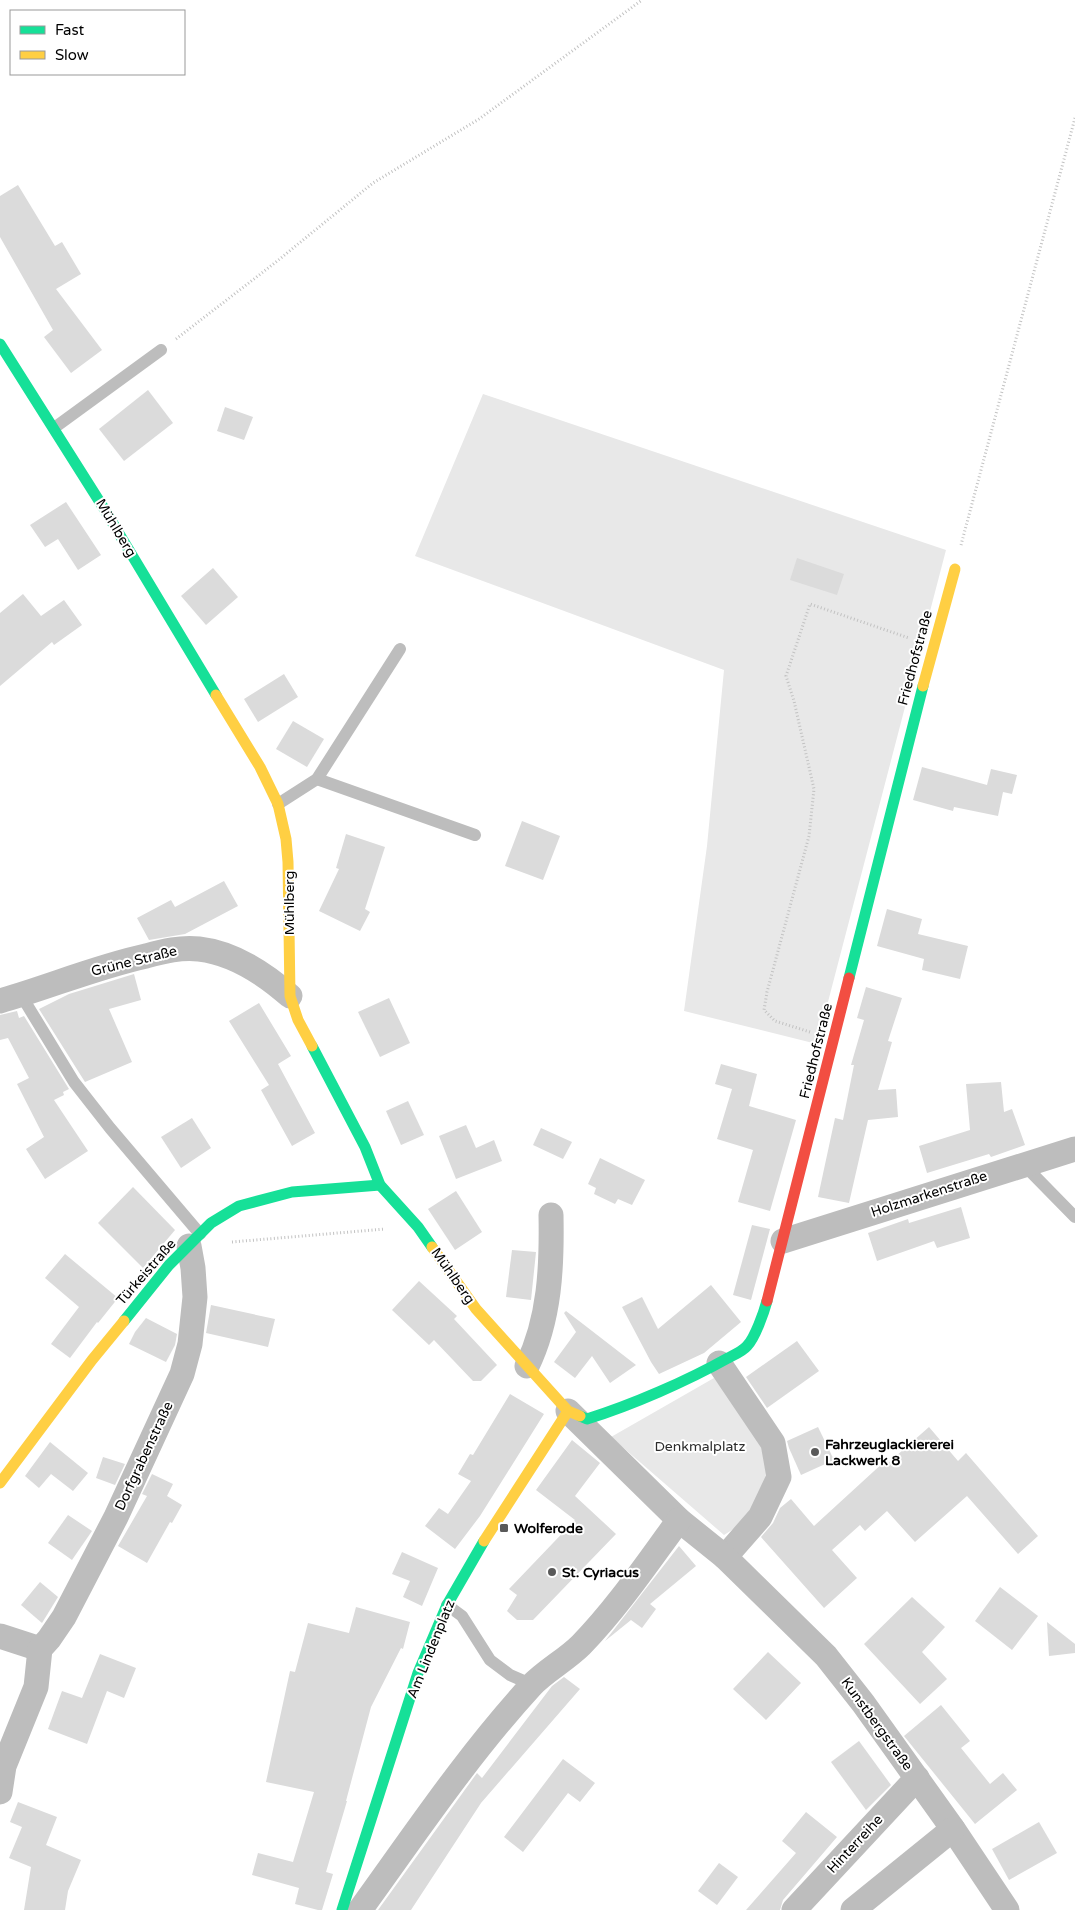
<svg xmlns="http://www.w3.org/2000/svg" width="1075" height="1910" viewBox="0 0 1075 1910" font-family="'Varela Round',sans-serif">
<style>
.green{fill:#e8e8e8}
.building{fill:#dbdbdb}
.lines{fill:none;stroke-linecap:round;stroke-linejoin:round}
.path{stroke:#c2c2c2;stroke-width:3;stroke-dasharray:1 2.5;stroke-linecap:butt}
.lane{stroke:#bdbdbd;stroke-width:12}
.street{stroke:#bdbdbd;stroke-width:25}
.fast{stroke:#16e098;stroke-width:11}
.slow{stroke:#ffcf43;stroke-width:11}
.jam{stroke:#f24e42;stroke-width:11}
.poi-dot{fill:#595959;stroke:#fff;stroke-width:2}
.labels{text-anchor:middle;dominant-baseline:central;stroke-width:4;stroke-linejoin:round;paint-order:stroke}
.street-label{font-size:14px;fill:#000;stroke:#fff}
.poi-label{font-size:14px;font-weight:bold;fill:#000;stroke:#fff;text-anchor:start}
.park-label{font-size:14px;fill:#2c2c2c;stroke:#fff}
</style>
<rect width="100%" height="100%" fill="#fff"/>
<g class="green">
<polygon points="483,394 946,550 817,1044 684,1011 707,846 724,670 415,556"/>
<path d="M714 1378C729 1398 756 1428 764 1452 771 1475 761 1506 743 1522 737 1527 730 1531 724 1535L611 1437Z"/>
</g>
<g class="building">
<polygon points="18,185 55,246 62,242 81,274 56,289 102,350 71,373 44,337 53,330 0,237 0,196"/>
<polygon points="148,390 173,423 124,461 99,429"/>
<polygon points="225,407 253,417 244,440 217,431"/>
<polygon points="66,502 101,555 78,570 58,539 45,547 30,525"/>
<polygon points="797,558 844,574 837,595 790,580"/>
<polygon points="213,568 238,597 206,625 181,596"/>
<polygon points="23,594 41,616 64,600 82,625 54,645 52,642 0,686 0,613"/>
<polygon points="284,674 298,697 258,722 244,699"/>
<polygon points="293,721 324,739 307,767 276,749"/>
<polygon points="922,767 987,785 991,769 1017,775 1012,794 1003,792 998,816 954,807 953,811 913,800"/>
<polygon points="522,821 560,836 543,880 505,866"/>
<polygon points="346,834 385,847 365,909 370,912 360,931 319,911 339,869 336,868"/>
<polygon points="224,881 238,906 185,934 149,940 137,918 171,900 175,907"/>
<polygon points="887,909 922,919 918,934 968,946 960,979 922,970 924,959 877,946"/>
<polygon points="134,974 141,1000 109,1009 132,1062 85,1082 39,1009 69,994"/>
<polygon points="866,987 902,998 888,1041 892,1042 878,1090 896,1089 898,1117 868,1120 849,1203 818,1197 835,1118 843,1120 854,1065 851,1065 864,1020 857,1018"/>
<polygon points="389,998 410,1043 380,1057 358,1012"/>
<polygon points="259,1003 291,1056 278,1064 315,1133 292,1146 261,1090 269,1085 229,1021"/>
<polygon points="17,1011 19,1018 24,1016 69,1089 63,1092 64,1095 54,1100 88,1151 45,1179 26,1149 44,1137 17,1084 29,1078 8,1038 0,1040 0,1015"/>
<polygon points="721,1064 757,1074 749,1106 796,1120 770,1211 738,1202 753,1150 717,1139 732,1089 715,1084"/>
<polygon points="1001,1082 1004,1112 1012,1109 1025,1145 991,1157 989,1154 927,1173 919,1146 970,1130 966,1084"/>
<polygon points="408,1101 424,1135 401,1145 386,1111"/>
<polygon points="192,1118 211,1148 181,1168 161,1137"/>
<polygon points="466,1125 476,1148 494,1140 502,1161 456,1179 439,1136"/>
<polygon points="541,1128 572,1142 563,1159 533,1145"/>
<polygon points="600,1158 645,1180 632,1205 618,1199 615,1204 594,1194 596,1188 588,1184"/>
<polygon points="133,1187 175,1230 143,1268 98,1223"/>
<polygon points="456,1191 482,1232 455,1250 428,1209"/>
<polygon points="961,1207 970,1238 937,1248 934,1241 877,1261 868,1233 908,1219 909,1223"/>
<polygon points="752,1225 770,1229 751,1300 733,1295"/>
<polygon points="512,1250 536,1252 531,1300 506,1297"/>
<polygon points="65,1254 118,1298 98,1323 97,1322 70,1358 51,1344 79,1307 45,1278"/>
<polygon points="419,1281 457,1316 454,1319 497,1365 481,1381 473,1381 434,1340 429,1345 392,1310"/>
<polygon points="711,1285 741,1322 704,1353 659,1374 651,1362 622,1307 642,1297 658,1329"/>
<polygon points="211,1305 275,1319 268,1347 206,1333"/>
<polygon points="566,1311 583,1324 636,1365 610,1383 592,1356 575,1378 554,1362 576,1332 564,1313"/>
<polygon points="146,1318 177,1334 175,1345 166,1362 129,1344 135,1332"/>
<polygon points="797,1341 819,1371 767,1408 746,1377"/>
<polygon points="510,1394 544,1414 480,1516 455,1549 425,1526 439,1508 448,1514 471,1481 458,1474 470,1454 473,1455"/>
<polygon points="818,1427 834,1460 801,1475 789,1448 787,1441"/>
<polygon points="929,1427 958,1461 966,1453 1038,1536 1018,1554 967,1496 915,1542 887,1511 865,1531 860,1525 832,1550 857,1578 824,1608 761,1537 773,1523 780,1508 791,1499 814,1526 885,1461 887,1464"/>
<polygon points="572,1440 600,1463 575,1496 616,1534 533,1620 517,1620 507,1611 517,1595 509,1589 575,1520 536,1490"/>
<polygon points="50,1442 88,1473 73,1491 51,1474 39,1488 25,1476"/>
<polygon points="103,1457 125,1464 115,1485 96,1478"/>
<polygon points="152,1474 173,1484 167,1496 182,1505 172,1523 170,1522 147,1563 118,1546 147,1496 142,1494"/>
<polygon points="68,1515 92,1531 72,1560 48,1543"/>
<polygon points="679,1546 696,1566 650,1604 656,1609 642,1628 631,1620 605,1641"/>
<polygon points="402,1552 438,1568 422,1606 403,1597 410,1581 392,1574"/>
<polygon points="40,1582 58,1597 42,1623 21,1605"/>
<polygon points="1000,1587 1038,1616 1012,1650 975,1621"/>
<polygon points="912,1597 945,1627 922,1652 947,1679 920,1704 864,1644"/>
<polygon points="356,1607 410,1622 403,1649 401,1648 371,1707 346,1801 347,1801 326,1872 333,1874 322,1910 318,1910 295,1904 299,1888 252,1875 258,1853 293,1862 314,1792 266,1782 290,1671 295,1672 308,1623 349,1633"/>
<polygon points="1047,1622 1075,1644 1075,1653 1049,1656"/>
<polygon points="768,1652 801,1683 766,1720 733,1689"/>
<polygon points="100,1654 136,1668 124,1698 107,1691 87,1744 48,1729 62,1691 82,1698"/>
<polygon points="564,1677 580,1689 481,1803 411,1910 378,1910 477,1773 482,1778 552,1686"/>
<polygon points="941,1705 970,1741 961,1748 990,1784 1003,1773 1017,1790 975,1824 904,1736"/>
<polygon points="859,1741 891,1785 866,1810 831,1762"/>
<polygon points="563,1759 595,1783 580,1802 568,1793 523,1852 504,1837"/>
<polygon points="18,1802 57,1817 46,1845 81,1860 68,1891 65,1910 24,1910 31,1867 9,1858 22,1827 10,1822"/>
<polygon points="806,1812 837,1837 783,1900 780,1910 746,1910 796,1853 782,1841"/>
<polygon points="1039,1822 1057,1853 1009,1880 992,1849"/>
<polygon points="719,1863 738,1877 717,1905 698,1891"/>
</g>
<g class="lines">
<g class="path">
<polyline points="176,339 276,262 373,183 479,119 642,0"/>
<polyline points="961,545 1075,118"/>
<polyline points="810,1032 775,1021 764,1010 767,992 809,836 814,789 794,701 786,676 810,604 909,638"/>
<polyline points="232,1242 385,1229"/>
</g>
<g class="lane">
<polyline points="54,428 161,350"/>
<polyline points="317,779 475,835"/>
<polyline points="278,804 317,779 400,649"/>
<polyline points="21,995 74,1082 110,1128 200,1234"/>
<polyline points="1023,1164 1075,1217"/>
<polyline points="447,1605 462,1616 490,1660 510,1675 533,1685"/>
</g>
<g class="street">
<path d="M0 1001C49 987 96 967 146 956 164 951 181 947 199 949 234 953 264 973 290 996"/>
<polyline points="783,1241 1075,1149"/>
<polyline points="719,1363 773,1443 779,1477 760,1517 725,1557"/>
<path d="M527 1366C550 1319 552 1266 551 1215"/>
<polyline points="568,1411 679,1520 725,1557 826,1656 863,1703 953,1829 1007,1910"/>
<polyline points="0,1636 40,1649"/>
<polyline points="0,1792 4,1766 36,1687 40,1649 49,1639 64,1617 116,1517 182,1374 190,1344 195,1297 193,1268 189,1246"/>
<path d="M360 1910C415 1834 467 1756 531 1686 545 1671 566 1660 581 1645 618 1607 648 1562 679 1520"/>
<polyline points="794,1910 917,1778"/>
<polyline points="853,1910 953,1829"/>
</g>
<g class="fast">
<polyline points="0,344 103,507 216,695"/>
<polyline points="849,978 923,686"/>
<polyline points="312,1046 365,1147 380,1185 418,1227 432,1247"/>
<polyline points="124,1321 169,1265 211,1223 239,1206 292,1192 380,1185"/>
<path d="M580 1416 587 1419C632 1405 687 1381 728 1358 734 1355 743 1351 747 1346 755 1338 764 1312 767 1301"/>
<polyline points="342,1910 418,1673 447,1605 484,1541"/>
</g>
<g class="slow">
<polyline points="923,686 955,569"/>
<polyline points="216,695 260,767 278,804 286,839 288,862 290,996 298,1020 312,1046"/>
<polyline points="432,1247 476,1309 568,1411 580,1416"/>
<polyline points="0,1483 92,1360 124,1321"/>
<polyline points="484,1541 568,1411"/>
</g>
<polyline class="jam" points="767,1301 849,978"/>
</g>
<g class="poi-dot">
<circle cx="815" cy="1452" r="5"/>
<rect x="499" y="1523" width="10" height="10" rx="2.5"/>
<circle cx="552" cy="1572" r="5"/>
</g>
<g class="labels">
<g class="street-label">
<text transform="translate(116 528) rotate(59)">Mühlberg</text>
<text transform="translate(915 658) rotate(-75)">Friedhofstraße</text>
<text transform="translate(289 903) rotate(-90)">Mühlberg</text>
<text transform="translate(134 961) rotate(-14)">Grüne Straße</text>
<text transform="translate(816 1051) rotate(-76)">Friedhofstraße</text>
<text transform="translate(929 1194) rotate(-18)">Holzmarkenstraße</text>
<text transform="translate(146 1272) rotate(-49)">Türkeistraße</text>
<text transform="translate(453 1276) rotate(55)">Mühlberg</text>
<text transform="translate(144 1456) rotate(-65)">Dorfgrabenstraße</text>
<text transform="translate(431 1649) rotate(-68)">Am Lindenplatz</text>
<text transform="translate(877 1724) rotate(54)">Kunstbergstraße</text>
<text transform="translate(855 1844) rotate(-47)">Hinterreihe</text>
</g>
<g class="poi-label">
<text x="825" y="1444">Fahrzeuglackiererei<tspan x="825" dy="16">Lackwerk 8</tspan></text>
<text x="514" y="1528">Wolferode</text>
<text x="562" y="1572">St. Cyriacus</text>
</g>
<g class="park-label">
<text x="700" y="1446">Denkmalplatz</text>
</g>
</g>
<rect x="10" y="10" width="175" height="65" fill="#ffffff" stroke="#999999"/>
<rect x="20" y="26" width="25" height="8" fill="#16e098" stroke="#999999"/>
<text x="55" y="35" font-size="15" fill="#000000">Fast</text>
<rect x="20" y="51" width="25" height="8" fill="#ffcf43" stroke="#999999"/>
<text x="55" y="60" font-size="15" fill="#000000">Slow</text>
</svg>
